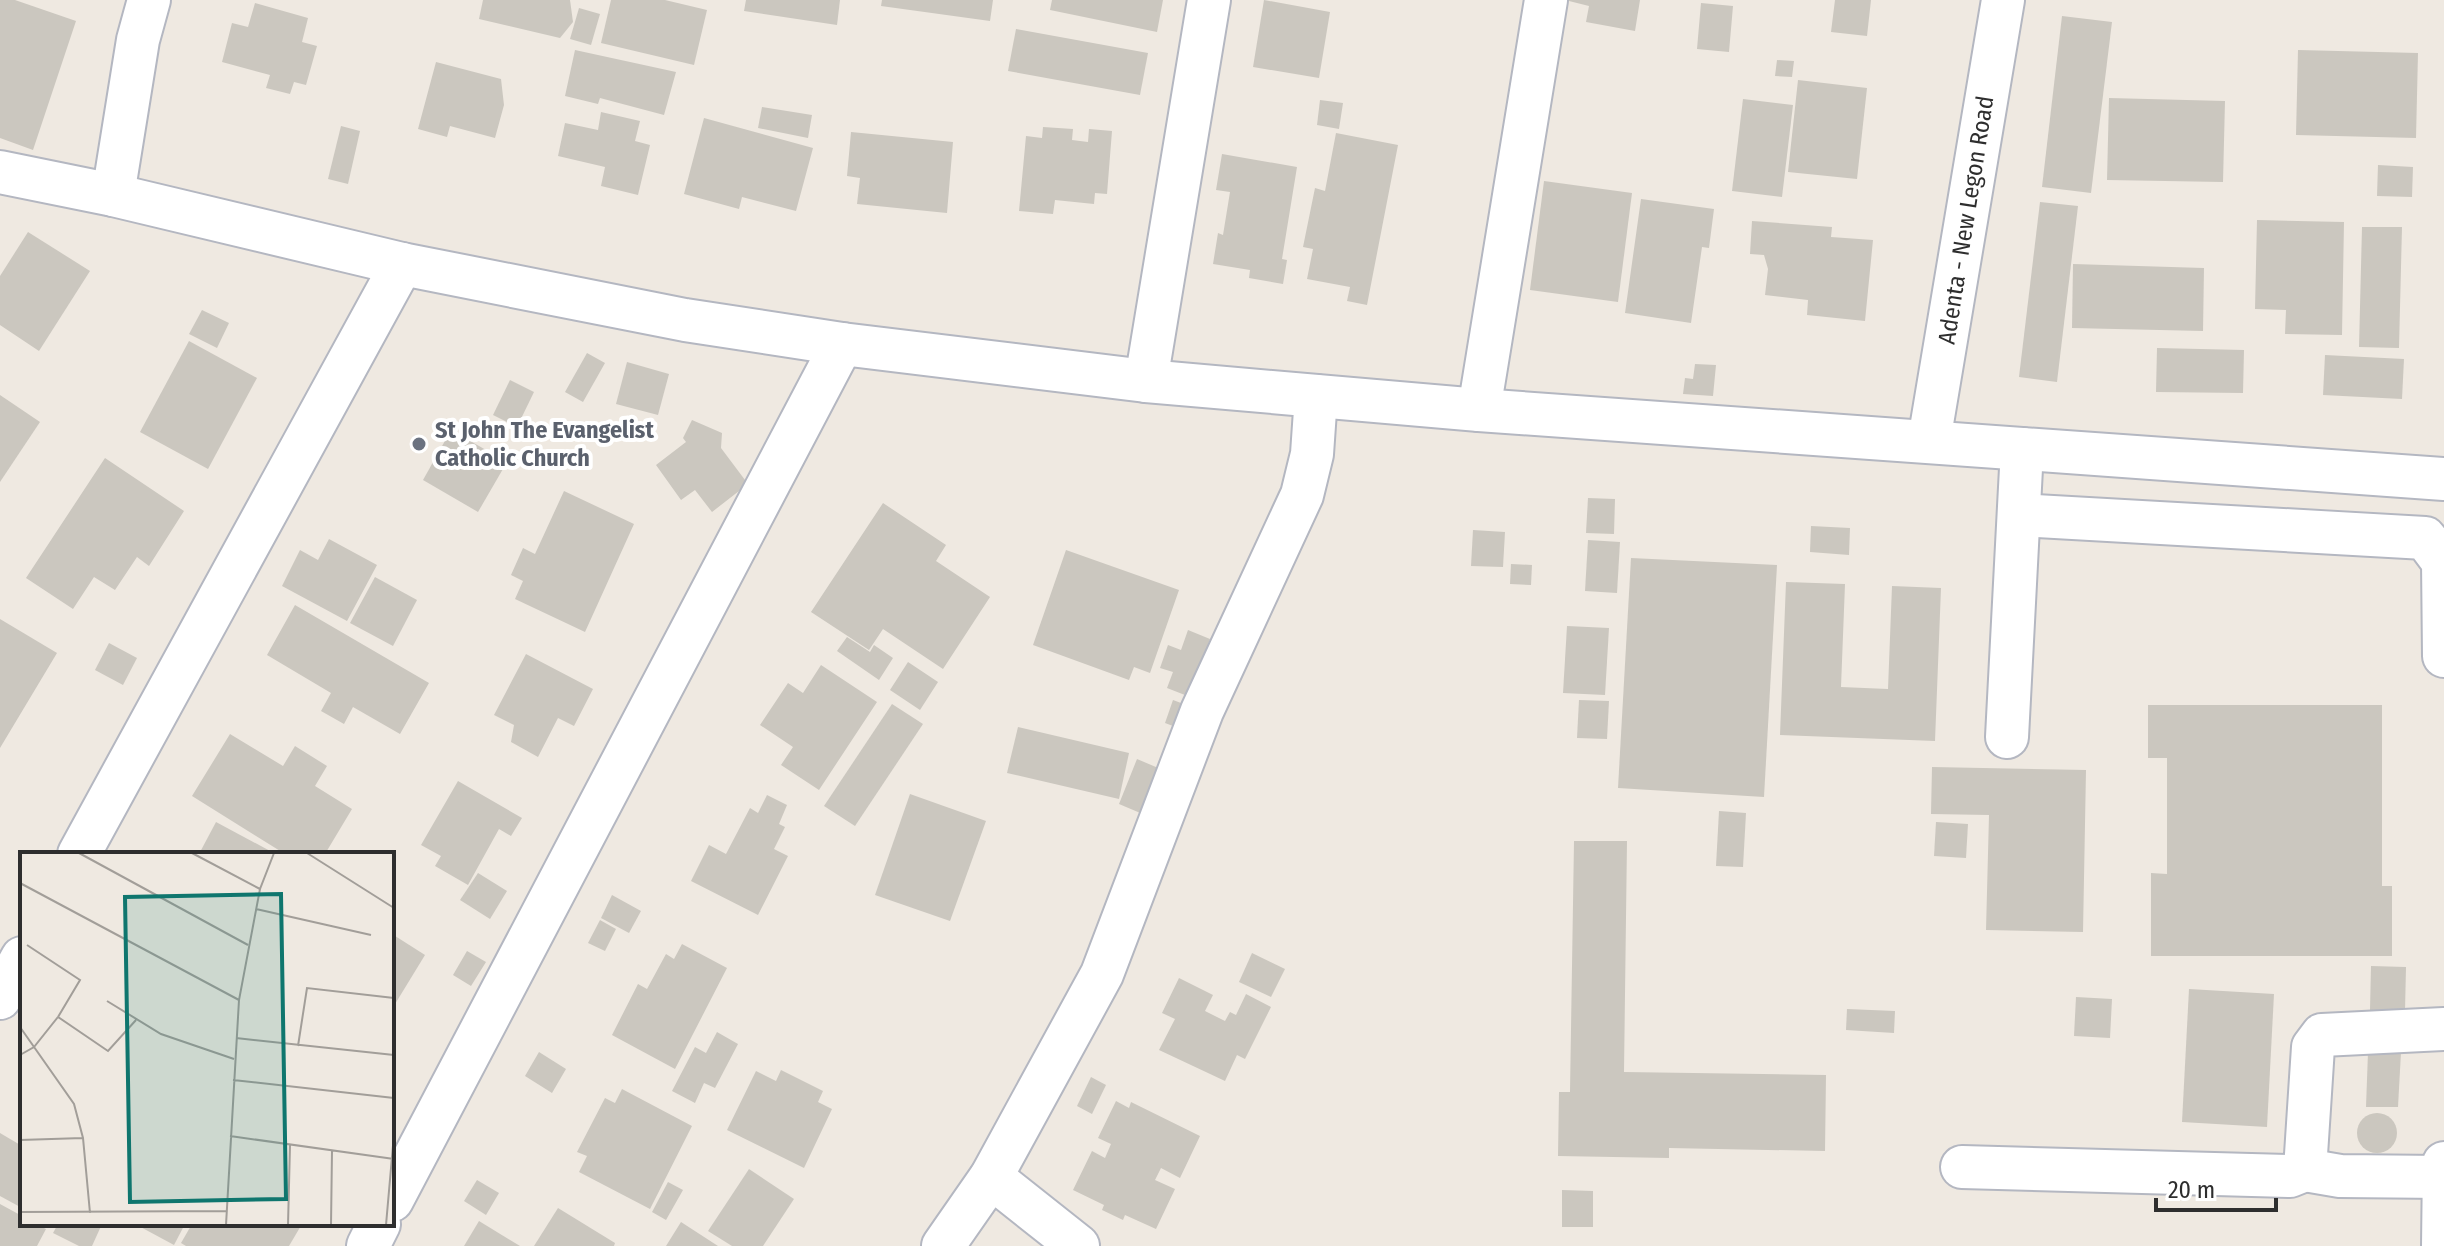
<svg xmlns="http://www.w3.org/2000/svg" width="2444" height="1246" viewBox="0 0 2444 1246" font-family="'Fira Sans Condensed',sans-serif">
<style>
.building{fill:#cbc7bf}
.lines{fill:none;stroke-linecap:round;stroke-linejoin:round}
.minor-casing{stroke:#b4b7c1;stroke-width:46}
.minor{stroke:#fff;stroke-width:42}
.worship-dot{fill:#6b7280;stroke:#fff;stroke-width:3}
.labels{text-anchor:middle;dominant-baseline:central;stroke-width:8;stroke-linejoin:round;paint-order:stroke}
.street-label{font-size:24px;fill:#2e2e2e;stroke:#fff}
.worship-label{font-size:24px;font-weight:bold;fill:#5b616d;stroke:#fff;text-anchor:start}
.inset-road{fill:none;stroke:#a29e99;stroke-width:2}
.view{fill:#0f766e;fill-opacity:0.15;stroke:#0f766e;stroke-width:4}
.inset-edge{fill:none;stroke:#2e2e2e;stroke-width:4}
</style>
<rect width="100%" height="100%" fill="#efe9e1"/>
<g class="building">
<polygon points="0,0 15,0 76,21 33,150 0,138"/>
<polygon points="483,0 570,0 573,22 560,38 479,19"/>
<polygon points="611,0 665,0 707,10 694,65 601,43"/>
<polygon points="746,0 840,0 837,25 744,11"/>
<polygon points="882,0 993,0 990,21 881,6"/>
<polygon points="1052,0 1163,0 1157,32 1050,10"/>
<polygon points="1264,0 1330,12 1319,78 1253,67"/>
<polygon points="1565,0 1640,0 1635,31 1586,22 1589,6"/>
<polygon points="1835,0 1871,0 1867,36 1831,32"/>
<polygon points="255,3 308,18 302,42 317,46 306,85 294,82 290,94 266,88 270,75 222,62 232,23 248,27"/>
<polygon points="1701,3 1733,6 1729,52 1697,49"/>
<polygon points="579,8 600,14 591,45 570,39"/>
<polygon points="2062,16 2112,22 2091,193 2042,187"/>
<polygon points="1016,29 1148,53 1140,95 1008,71"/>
<polygon points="575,50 676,72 664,115 600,98 598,104 565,96"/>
<polygon points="2298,50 2418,53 2416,138 2296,135"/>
<polygon points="1777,60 1794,61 1792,77 1775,76"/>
<polygon points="436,62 501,79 504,105 495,138 450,126 447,137 418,129"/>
<polygon points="1798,80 1867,88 1857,179 1788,172"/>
<polygon points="2109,98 2225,101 2223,182 2107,180"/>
<polygon points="1743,99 1793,105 1782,197 1732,191"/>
<polygon points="1320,100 1343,103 1339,129 1317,125"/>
<polygon points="762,107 812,115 808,138 758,128"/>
<polygon points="601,112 640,121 635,141 650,145 638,195 601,186 605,167 558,156 565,123 598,130"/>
<polygon points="704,118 813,148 796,211 742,197 739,209 684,194"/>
<polygon points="341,126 360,131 348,184 328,179"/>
<polygon points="1043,127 1073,129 1072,140 1088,142 1089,129 1112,131 1107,194 1095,193 1094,204 1055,200 1053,214 1019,211 1026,136 1042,138"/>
<polygon points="851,132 953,142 947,213 857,204 860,178 847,176"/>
<polygon points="1336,133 1398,145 1367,305 1347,301 1350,287 1307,279 1313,249 1303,247 1315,188 1325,191"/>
<polygon points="1222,154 1297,167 1282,259 1287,260 1283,284 1249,278 1250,270 1213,264 1218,233 1223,235 1230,192 1216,190"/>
<polygon points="2378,165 2413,167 2412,197 2377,196"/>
<polygon points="1544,181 1632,193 1618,302 1530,290"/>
<polygon points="1641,199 1714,209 1709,248 1702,247 1691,323 1625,313"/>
<polygon points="2040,202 2078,206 2057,382 2019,377"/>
<polygon points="2257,220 2344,222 2342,335 2285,334 2286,310 2255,309"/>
<polygon points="1752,221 1832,227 1831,237 1873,240 1865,321 1807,315 1808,300 1765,295 1768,269 1764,255 1750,254"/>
<polygon points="2362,227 2402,227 2399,348 2359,347"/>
<polygon points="28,232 90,271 39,351 0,325 0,276"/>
<polygon points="2073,264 2204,268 2203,331 2072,328"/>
<polygon points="202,310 229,323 217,348 189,334"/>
<polygon points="189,341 257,378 208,469 140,432"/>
<polygon points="2157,348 2244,350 2243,393 2156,392"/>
<polygon points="587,353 605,363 583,402 565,392"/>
<polygon points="2325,355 2404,359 2402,399 2323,395"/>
<polygon points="627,362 669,374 658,415 616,404"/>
<polygon points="1695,364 1716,365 1713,396 1683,394 1685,378 1693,379"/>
<polygon points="510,380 534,392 517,427 493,415"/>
<polygon points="0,395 40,422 0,482"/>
<polygon points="692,420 722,433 721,448 748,484 712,512 695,490 681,500 656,465 686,442 683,438"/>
<polygon points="451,430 507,462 478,512 423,480"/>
<polygon points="105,458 184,511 149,566 137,557 115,590 94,577 73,609 26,578"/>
<polygon points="564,491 634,524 585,632 515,599 523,581 511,575 523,548 535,554"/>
<polygon points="1588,498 1615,499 1614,534 1586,533"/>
<polygon points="883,503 946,545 936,561 990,597 943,669 883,629 869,650 811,612"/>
<polygon points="1811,526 1850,528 1849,555 1810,552"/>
<polygon points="1473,530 1505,532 1503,567 1471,566"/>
<polygon points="329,539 377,565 347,621 282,586 300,550 318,560"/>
<polygon points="1588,540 1620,542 1617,593 1585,591"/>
<polygon points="1066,550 1179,590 1150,673 1134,667 1129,680 1033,645"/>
<polygon points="1631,558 1777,565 1764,797 1618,788"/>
<polygon points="1511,564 1532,565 1531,585 1510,584"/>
<polygon points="375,577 417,600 393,646 350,623"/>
<polygon points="1786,582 1845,584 1841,687 1888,689 1892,586 1941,588 1935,741 1780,735"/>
<polygon points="295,605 429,683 400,734 353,707 344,724 321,711 331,693 267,655"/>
<polygon points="0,619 57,653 0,748"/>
<polygon points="1567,626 1609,628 1605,695 1563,693"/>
<polygon points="1188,630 1210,639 1190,697 1167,688 1173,672 1160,668 1168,645 1181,650"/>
<polygon points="847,637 870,652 874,645 893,658 879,680 837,651"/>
<polygon points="109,643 137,658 123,685 95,670"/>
<polygon points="526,654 593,689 574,726 558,718 538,757 511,742 514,725 494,715"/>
<polygon points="908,662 938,682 920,710 890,690"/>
<polygon points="821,665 877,702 819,790 781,765 793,747 760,725 788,683 803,693"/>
<polygon points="1173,700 1189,706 1181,729 1165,723"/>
<polygon points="1579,700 1609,701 1607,739 1577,738"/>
<polygon points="892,704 923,724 855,826 824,806"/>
<polygon points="2148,705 2382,705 2382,886 2392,886 2392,956 2151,956 2151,873 2167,874 2167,758 2148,758"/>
<polygon points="1018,727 1129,753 1119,799 1007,773"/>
<polygon points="230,734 283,766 295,746 327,766 315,786 352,809 325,854 285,854 192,796"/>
<polygon points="1137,759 1163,770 1145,815 1119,804"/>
<polygon points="1932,767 2086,770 2083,932 1986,930 1989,815 1931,814"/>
<polygon points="458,781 522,818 511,836 499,829 468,885 435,866 441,856 421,845"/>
<polygon points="910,794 986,821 950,921 875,895"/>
<polygon points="767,795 787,805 779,824 785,827 774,849 788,856 758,915 691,881 709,845 726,854 750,808 758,813"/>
<polygon points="1719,811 1746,813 1743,867 1716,866"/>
<polygon points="216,822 272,852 271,854 199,854"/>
<polygon points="1936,822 1968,824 1966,858 1934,856"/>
<polygon points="1574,841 1627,841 1624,1072 1826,1075 1825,1151 1669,1148 1669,1158 1558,1156 1559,1092 1570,1092"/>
<polygon points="478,873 507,891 490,919 460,900"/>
<polygon points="612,895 641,911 629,933 601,918"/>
<polygon points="600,920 616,929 605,951 588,943"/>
<polygon points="392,934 425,955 392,1009"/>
<polygon points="682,944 727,968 675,1069 612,1035 638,984 647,989 666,954 674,959"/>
<polygon points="467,951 486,962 471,986 453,975"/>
<polygon points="1252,953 1285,969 1271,997 1239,982"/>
<polygon points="2371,966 2406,967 2405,1011 2370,1010"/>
<polygon points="1179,978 1213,995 1205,1011 1225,1021 1230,1012 1236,1015 1246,994 1271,1007 1245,1059 1237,1055 1225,1081 1159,1050 1175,1019 1162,1013"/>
<polygon points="2189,989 2274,994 2267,1127 2182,1122"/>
<polygon points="2076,997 2112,999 2110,1038 2074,1036"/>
<polygon points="1847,1009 1895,1011 1894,1033 1846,1030"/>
<polygon points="717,1032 738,1044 715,1088 704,1083 695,1103 672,1091 695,1047 706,1053"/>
<polygon points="539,1052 566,1069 552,1093 525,1076"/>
<polygon points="2368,1052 2401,1052 2398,1107 2366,1107"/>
<polygon points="781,1070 823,1091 818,1102 832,1109 804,1168 727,1130 756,1071 776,1081"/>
<polygon points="1091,1077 1106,1085 1092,1114 1077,1106"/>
<polygon points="622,1089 692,1126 650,1209 579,1172 587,1156 577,1152 605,1098 615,1103"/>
<polygon points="1116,1101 1129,1108 1131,1102 1200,1136 1180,1178 1161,1168 1155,1180 1175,1189 1156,1229 1125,1215 1123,1220 1102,1210 1104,1205 1073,1190 1092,1151 1105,1158 1111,1144 1098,1138"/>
<circle cx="2377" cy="1133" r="20"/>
<polygon points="0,1133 22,1146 22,1208 0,1196"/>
<polygon points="749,1169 794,1199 763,1246 732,1246 708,1231"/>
<polygon points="477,1180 499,1193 486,1215 464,1201"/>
<polygon points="668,1182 683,1190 666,1220 652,1212"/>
<polygon points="1562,1190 1593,1191 1593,1227 1562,1227"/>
<polygon points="0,1204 22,1216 22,1224 36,1224 46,1229 37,1246 0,1246"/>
<polygon points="558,1208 615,1243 614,1246 534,1246"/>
<polygon points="479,1221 520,1246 464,1246"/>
<polygon points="681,1222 718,1246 666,1246"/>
<polygon points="58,1224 102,1224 92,1246 79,1246 53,1233"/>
<polygon points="135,1224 185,1224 174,1245"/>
<polygon points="192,1224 302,1224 289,1246 186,1246 181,1243"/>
</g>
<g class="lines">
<g class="minor-casing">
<g id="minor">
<polyline points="0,172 113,195 402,264 685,320 842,344 1146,381 1479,410 2444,479"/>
<polyline points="113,195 138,40 149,0"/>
<polyline points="1146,381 1209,0"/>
<polyline points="1479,410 1546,0"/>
<polyline points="1929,441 2003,0"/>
<polyline points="2019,515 2425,538 2443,562 2444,656"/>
<polyline points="2007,737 2022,449"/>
<polyline points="79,854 402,264"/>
<polyline points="0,998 22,958"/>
<polyline points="1962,1167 2290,1176 2305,1170 2313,1047 2322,1035 2444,1029"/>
<polyline points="2305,1170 2340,1176 2444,1177"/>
<polyline points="991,1177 1078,1246"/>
<polyline points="392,1200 842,344"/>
<polyline points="368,1246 379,1224"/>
<polyline points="943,1246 991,1177 1102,974 1202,711 1302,495 1312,454 1316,396"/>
<polyline points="2443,1246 2444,1163"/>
</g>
</g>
<use href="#minor" class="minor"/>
</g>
<circle class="worship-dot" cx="419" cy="444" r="8"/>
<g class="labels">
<g class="street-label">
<text transform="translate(1966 220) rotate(-81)">Adenta - New Legon Road</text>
</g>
<g class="worship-label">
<text x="435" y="430">St John The Evangelist<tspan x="435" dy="28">Catholic Church</tspan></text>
</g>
</g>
<g transform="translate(20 852)">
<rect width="374" height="374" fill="#efe9e1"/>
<path class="inset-road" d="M59 1 228 93M172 1 240 37M287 1 374 56M0 31 219 148M236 57 351 83M7 93 60 128 38 165M87 149 141 182 214 207M0 175 54 252 63 286 70 361M216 186 374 203M278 194 287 136 374 146M0 203 14 195 38 165 88 199 116 168M213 228 374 246M210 284 374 307M0 288 63 286M0 360 206 359M206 373 219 148 240 37 254 1M268 373 270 293M311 373 312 299M366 373 374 282"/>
<path class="view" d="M261 42 266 347 110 350 105 45Z"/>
<rect width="374" height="374" class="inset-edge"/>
</g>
<path d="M2156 1198v12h120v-12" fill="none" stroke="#2e2e2e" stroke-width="4"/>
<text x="2168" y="1198" font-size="24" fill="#2e2e2e" stroke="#ffffff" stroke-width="6" paint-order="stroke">20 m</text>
</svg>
